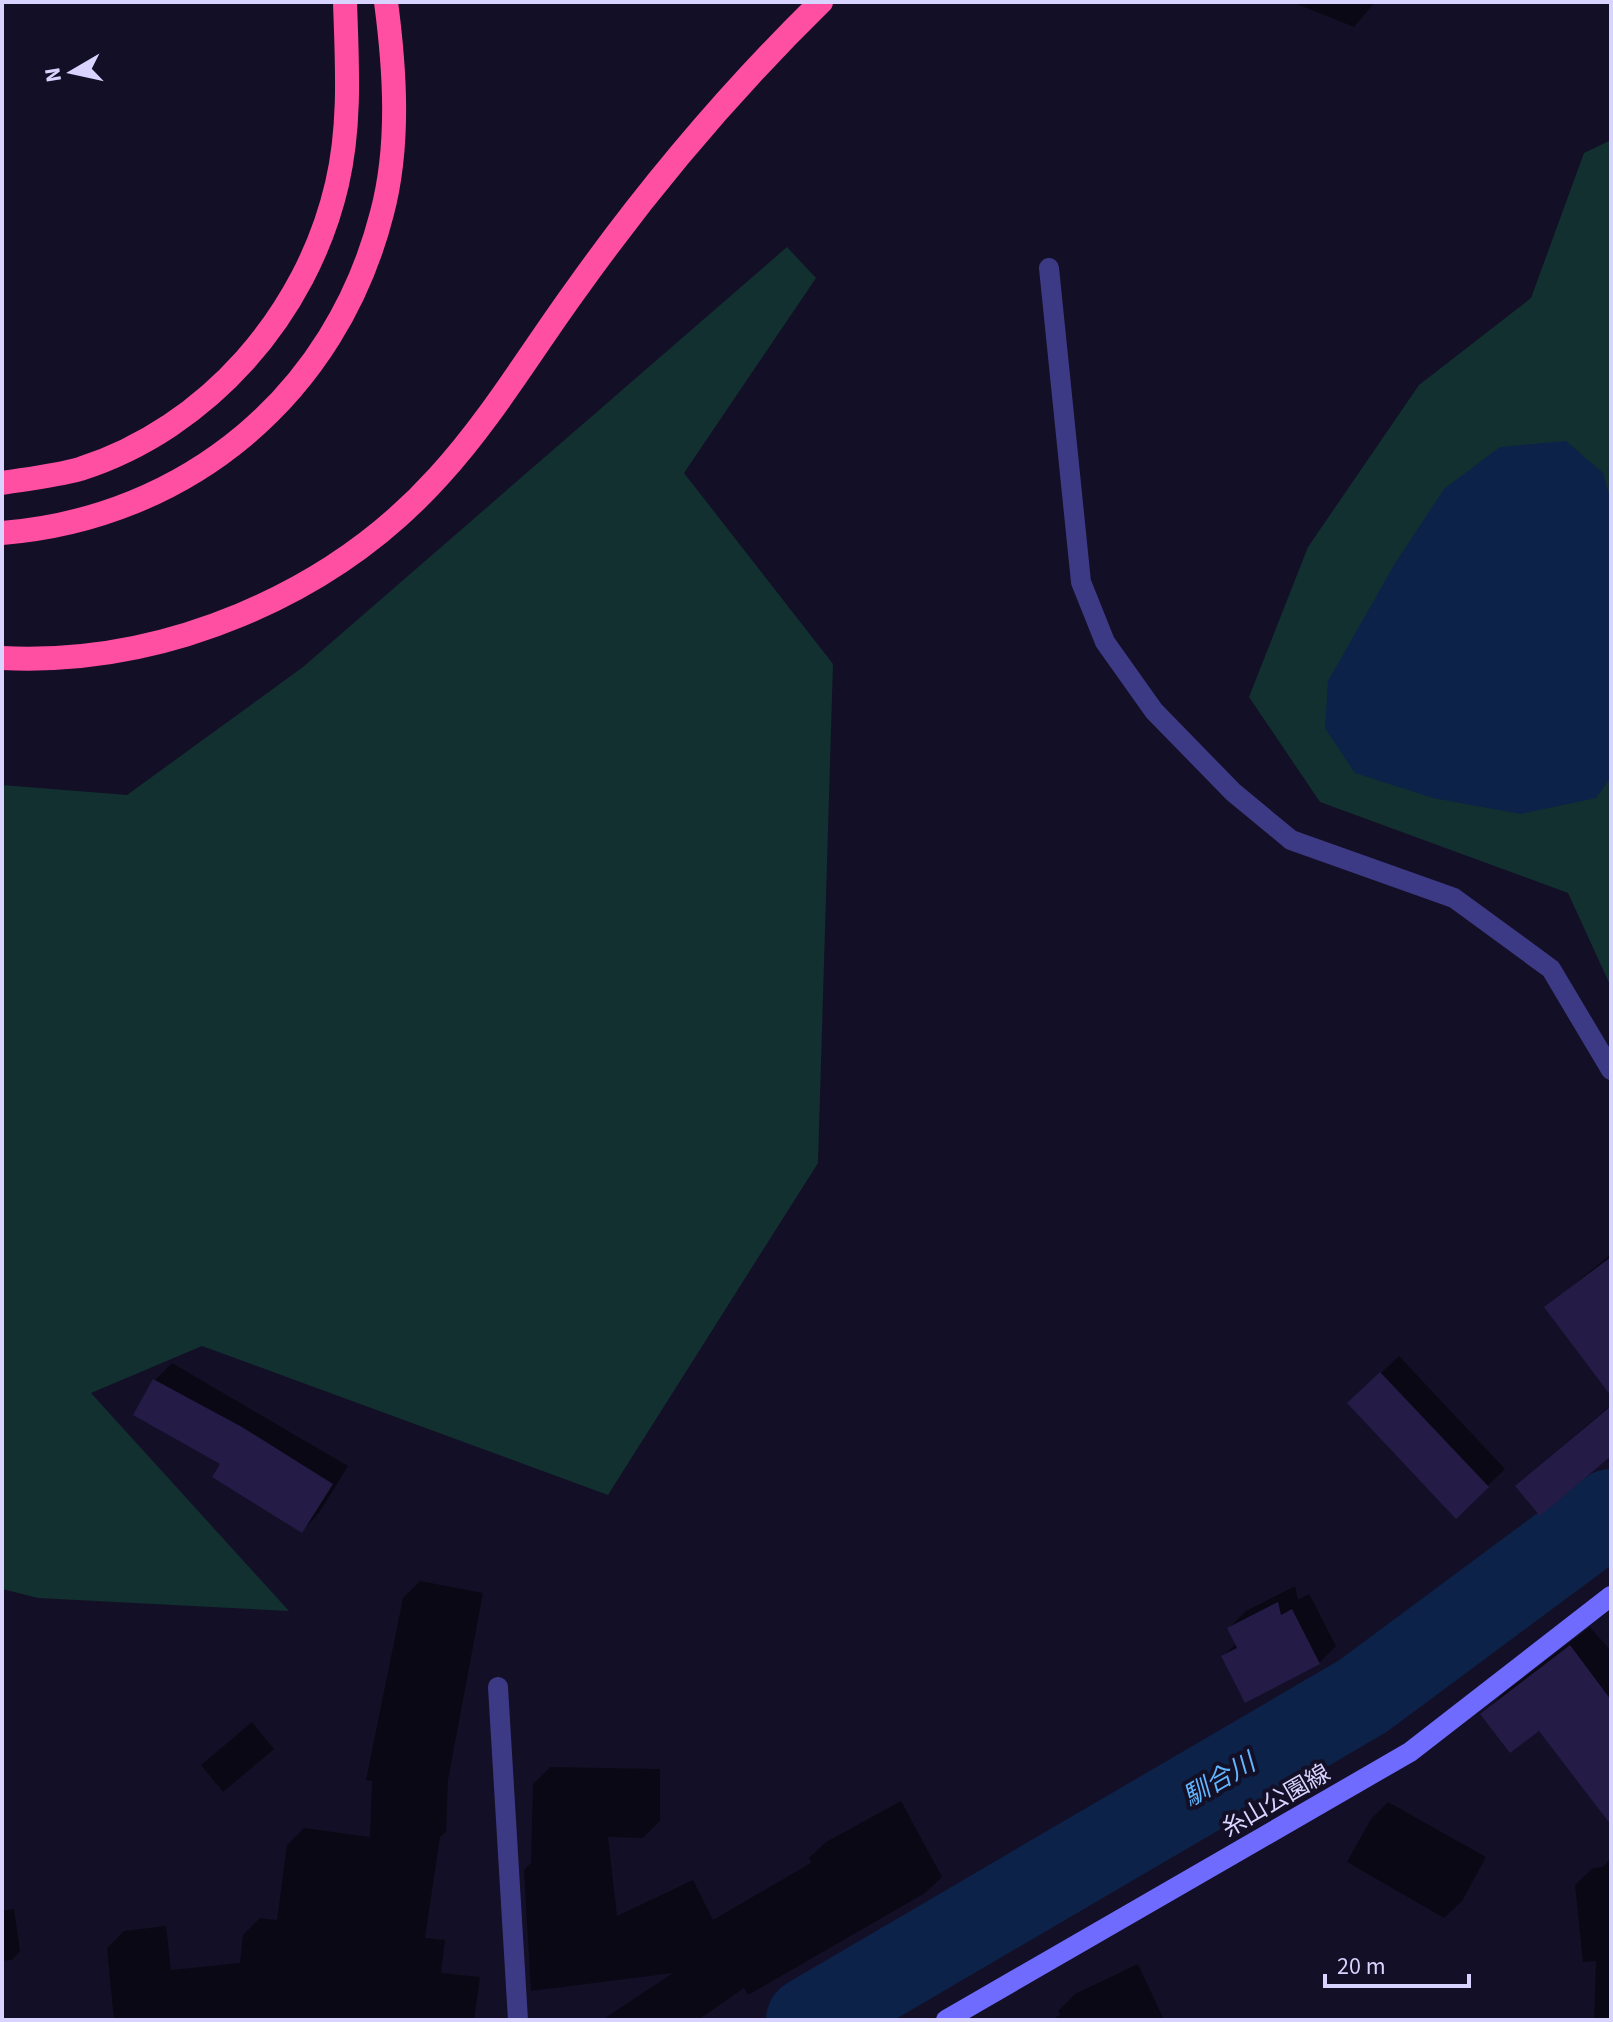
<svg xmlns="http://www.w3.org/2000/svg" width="1613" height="2022" viewBox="0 0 1613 2022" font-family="'Source Sans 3','Noto Sans JP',sans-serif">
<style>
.green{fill:#12302f}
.water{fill:#0c2248}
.shadow{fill:#0007}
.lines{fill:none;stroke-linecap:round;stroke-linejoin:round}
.river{stroke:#0c2248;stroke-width:86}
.building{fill:#241b47}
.street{stroke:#3d3a85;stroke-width:20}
.secondary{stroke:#6f6bff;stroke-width:20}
.highway{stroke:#ff4fa3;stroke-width:24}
.labels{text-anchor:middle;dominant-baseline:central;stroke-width:8;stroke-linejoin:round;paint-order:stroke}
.street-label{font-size:24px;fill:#d9d4ff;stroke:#130f26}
.water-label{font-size:26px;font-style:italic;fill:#62b6ff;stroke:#130f26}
</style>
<rect width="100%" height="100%" fill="#130f26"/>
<g class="green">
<polygon points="1611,140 1611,987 1568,893 1320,802 1249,697 1308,547 1419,385 1531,298 1584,153"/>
<polygon points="787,247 816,278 684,473 833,664 818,1163 608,1495 202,1346 91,1393 289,1611 38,1598 2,1589 2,785 127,795 303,667"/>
</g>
<polygon class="water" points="1566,441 1603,473 1611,502 1611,777 1596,798 1521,814 1433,798 1355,773 1325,728 1328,681 1394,565 1444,489 1500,447"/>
<g class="shadow">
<polygon points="1292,2 1375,2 1354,27"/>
<polygon points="1611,1254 1611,1393 1547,1307"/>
<polygon points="1399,1356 1505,1469 1456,1516 1350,1403"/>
<polygon points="172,1363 348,1466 319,1513 302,1531 222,1463 155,1380"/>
<polygon points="1611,1405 1611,1450 1518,1487 1538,1467"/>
<polygon points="420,1581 483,1593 448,1780 446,1832 440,1837 425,1938 445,1940 441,1973 480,1977 474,2020 114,2020 107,1948 124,1931 166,1926 171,1970 240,1963 243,1935 260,1918 277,1920 287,1845 304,1828 370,1837 372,1781 366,1780 403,1598"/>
<polygon points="1295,1586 1298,1600 1309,1594 1336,1646 1319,1663 1223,1656 1237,1643 1229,1628 1246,1611"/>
<polygon points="1590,1627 1611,1651 1611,1786 1540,1728 1483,1714 1503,1694"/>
<polygon points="252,1722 274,1749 223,1792 201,1765"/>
<polygon points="550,1767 660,1769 660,1821 643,1838 608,1837 617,1916 693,1880 713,1920 811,1863 809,1858 826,1842 901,1801 942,1877 925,1893 748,1995 744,1988 698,2020 602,2020 673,1973 531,1991 524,1870 531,1863 533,1784"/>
<polygon points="1388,1802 1486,1857 1462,1901 1444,1918 1347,1862 1371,1819"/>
<polygon points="1611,1858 1611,2020 1594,2020 1596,1961 1583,1962 1575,1885 1593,1868 1603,1867"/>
<polygon points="14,1909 20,1951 12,1960 2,1961 2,1911"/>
<polygon points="1138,1964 1164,2020 1051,2020 1060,2015 1058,2011 1075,1994"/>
</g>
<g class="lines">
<polyline class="river" points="809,2020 1363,1696 1611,1512"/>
</g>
<g class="building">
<polygon points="1611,1257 1611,1396 1544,1307"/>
<polygon points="1380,1372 1489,1487 1456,1519 1347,1403"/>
<polygon points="153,1379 242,1427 333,1484 302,1533 212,1477 220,1464 133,1415"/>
<polygon points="1611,1406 1611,1456 1540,1516 1515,1486"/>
<polygon points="1278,1602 1281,1615 1292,1609 1320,1664 1245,1703 1221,1656 1237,1648 1227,1628"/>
<polygon points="1570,1645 1611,1700 1611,1825 1539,1731 1510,1753 1480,1714"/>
</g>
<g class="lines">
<g class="street">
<polyline points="1049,268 1081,582 1105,642 1154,711 1233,792 1291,840 1454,898 1551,969 1611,1070"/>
<polyline points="498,1687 518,2020"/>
</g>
<polyline class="secondary" points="946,2020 1410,1752 1611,1596"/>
<g class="highway">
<path d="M2 483C27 479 55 476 80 469 208 428 307 314 337 184 351 124 347 63 345 2"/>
<path d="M2 533C188 518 336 394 382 213 400 145 395 70 386 2"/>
<path d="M2 658C163 666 331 596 439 476 491 419 530 353 575 291 649 187 730 91 821 2"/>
</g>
</g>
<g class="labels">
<g class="street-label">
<text transform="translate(1276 1801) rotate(-30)">糸山公園線</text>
</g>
<g class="water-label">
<text transform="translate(1219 1780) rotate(-30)">馴合川</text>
</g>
</g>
<rect width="1613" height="2022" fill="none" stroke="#d9d4ff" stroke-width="8"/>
<g transform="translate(72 72) rotate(261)" stroke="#130f26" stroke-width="6" paint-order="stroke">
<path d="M0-6L14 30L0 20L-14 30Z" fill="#d9d4ff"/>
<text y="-12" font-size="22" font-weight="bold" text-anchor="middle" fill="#d9d4ff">N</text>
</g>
<path d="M1325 1974v12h144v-12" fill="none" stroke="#d9d4ff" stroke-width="4"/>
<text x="1337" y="1974" font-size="24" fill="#d9d4ff" stroke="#130f26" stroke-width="6" paint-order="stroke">20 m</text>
</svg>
